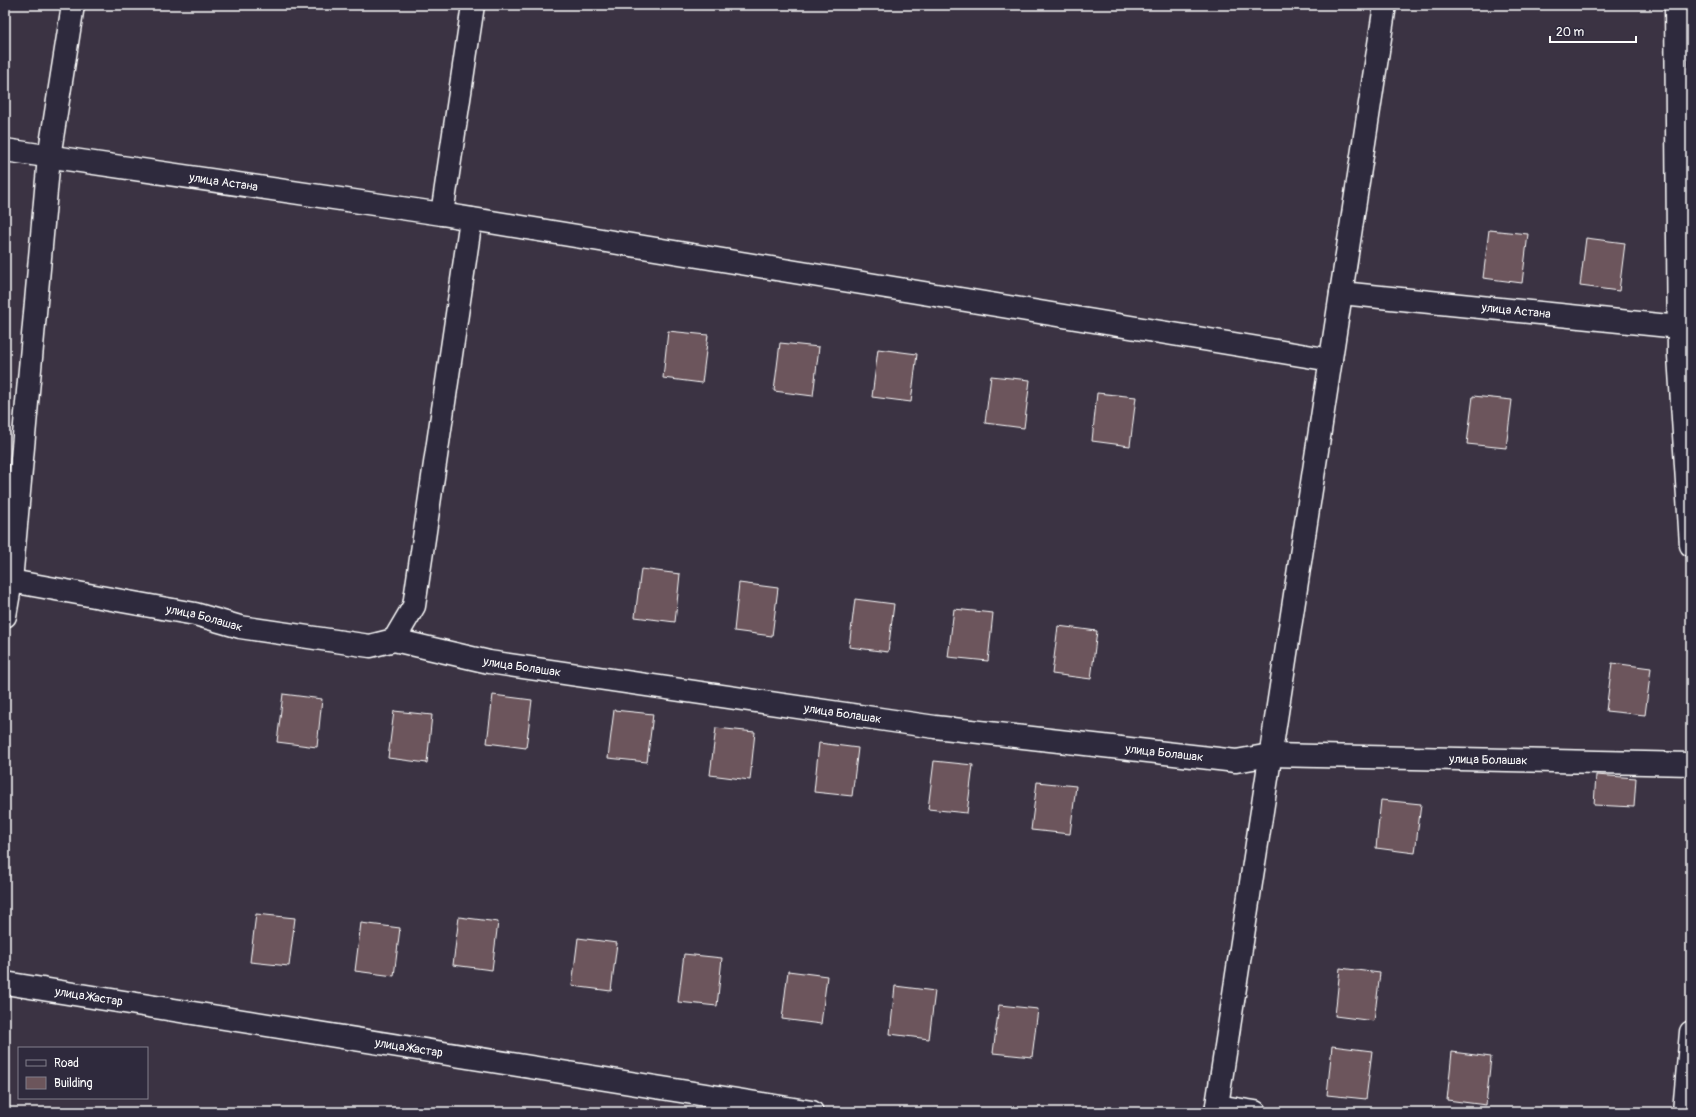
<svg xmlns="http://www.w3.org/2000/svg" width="1696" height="1117" viewBox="0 0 1696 1117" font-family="Pangolin,sans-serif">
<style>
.building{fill:#6c555b;stroke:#fff}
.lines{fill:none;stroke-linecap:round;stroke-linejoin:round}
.minor-casing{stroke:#fff;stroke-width:25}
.minor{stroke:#2f2a3d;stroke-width:22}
.labels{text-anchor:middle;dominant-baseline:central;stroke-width:3;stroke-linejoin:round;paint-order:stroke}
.street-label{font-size:12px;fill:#fff;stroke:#2f2a3d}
</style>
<rect width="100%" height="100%" fill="#3b3343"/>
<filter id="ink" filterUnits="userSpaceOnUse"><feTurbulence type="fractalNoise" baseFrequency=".025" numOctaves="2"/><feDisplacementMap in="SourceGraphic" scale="8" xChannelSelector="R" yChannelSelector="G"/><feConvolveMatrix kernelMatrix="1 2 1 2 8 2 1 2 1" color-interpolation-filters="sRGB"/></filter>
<g filter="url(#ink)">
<g class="building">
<polygon points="1489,230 1528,234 1522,283 1483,278"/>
<polygon points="1586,238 1625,243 1619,291 1580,286"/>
<polygon points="668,331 708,335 702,383 663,378"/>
<polygon points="780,343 819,347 813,396 774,391"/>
<polygon points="878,349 917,354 911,402 872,397"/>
<polygon points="991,376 1030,380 1024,428 985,423"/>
<polygon points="1097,393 1136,397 1130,446 1092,441"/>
<polygon points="1473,396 1512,400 1506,448 1467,444"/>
<polygon points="641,569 680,574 675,622 635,617"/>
<polygon points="739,583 778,588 772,636 734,631"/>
<polygon points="855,599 894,604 888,652 849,647"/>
<polygon points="954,609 993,613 988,661 948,657"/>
<polygon points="1058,626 1097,631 1091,679 1052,674"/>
<polygon points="1612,663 1651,668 1645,715 1606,711"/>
<polygon points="283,694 322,699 317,747 277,742"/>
<polygon points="493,695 532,700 526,748 487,743"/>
<polygon points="614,710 653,714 647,762 608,758"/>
<polygon points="394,711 432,715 427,763 388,758"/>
<polygon points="716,728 755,732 750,780 710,775"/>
<polygon points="819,743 858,748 852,796 814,792"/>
<polygon points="934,761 973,765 967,813 928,809"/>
<polygon points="1596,775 1636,778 1634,807 1594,805"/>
<polygon points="1037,782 1076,786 1070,834 1031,830"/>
<polygon points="1381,800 1421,804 1415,853 1376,848"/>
<polygon points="256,914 295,918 289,966 250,962"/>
<polygon points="459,917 498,922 492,970 453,965"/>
<polygon points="361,923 400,928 394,976 355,971"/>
<polygon points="578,938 617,943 611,991 572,986"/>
<polygon points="684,954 722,958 717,1006 678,1002"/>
<polygon points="1340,968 1380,973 1374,1021 1335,1016"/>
<polygon points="788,971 827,976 821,1024 782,1019"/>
<polygon points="895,986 935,991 929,1039 890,1034"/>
<polygon points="999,1005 1038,1009 1032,1057 993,1053"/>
<polygon points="1332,1046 1372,1051 1366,1099 1327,1095"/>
<polygon points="1452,1052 1491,1057 1486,1105 1447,1100"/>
</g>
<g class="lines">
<g class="minor-casing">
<g id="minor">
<polyline points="473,5 442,214 1331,360"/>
<polyline points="1676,5 1679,355 1691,545"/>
<path id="s1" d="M5 150 442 214"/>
<path id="s2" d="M1341 293 1679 327 1691 326"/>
<path id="s3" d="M5 580 195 614 240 627 370 646 394 640 489 662 935 727 1236 761 1270 755 1691 764"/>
<polyline points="5,616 11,581 49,157 73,5"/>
<polyline points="394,640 414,606 471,219"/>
<path id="s4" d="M5 983 812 1112"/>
<polyline points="1217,1106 1255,1112"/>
<polyline points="1216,1112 1385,5"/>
<polyline points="1684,1112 1691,1032"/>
</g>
</g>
<use href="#minor" class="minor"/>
</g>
</g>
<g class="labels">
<g class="street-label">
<text stroke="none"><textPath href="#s1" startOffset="221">улица Астана</textPath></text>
<text stroke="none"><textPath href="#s2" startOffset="176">улица Астана</textPath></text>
<text stroke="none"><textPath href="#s3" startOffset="203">улица Болашак</textPath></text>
<text stroke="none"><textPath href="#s3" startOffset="527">улица Болашак</textPath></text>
<text stroke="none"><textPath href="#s3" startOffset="851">улица Болашак</textPath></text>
<text stroke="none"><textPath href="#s3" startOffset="1175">улица Болашак</textPath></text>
<text stroke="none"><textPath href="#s3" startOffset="1500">улица Болашак</textPath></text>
<text stroke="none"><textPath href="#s4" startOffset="85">улица Жастар</textPath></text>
<text stroke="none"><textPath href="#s4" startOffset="409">улица Жастар</textPath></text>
</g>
</g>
<rect width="1696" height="1117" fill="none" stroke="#2f2a3d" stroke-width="20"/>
<rect x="10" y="10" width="1676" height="1097" fill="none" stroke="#fff" stroke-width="1.5" filter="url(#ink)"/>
<rect x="18" y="1047" width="130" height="52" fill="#2f2a3d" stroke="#827f8b"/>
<rect x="26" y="1060" width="20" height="6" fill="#2f2a3d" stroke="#827f8b"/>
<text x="54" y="1067" font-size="12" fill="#ffffff">Road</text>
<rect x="26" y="1077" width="20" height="12" fill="#6c555b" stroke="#827f8b"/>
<text x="54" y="1087" font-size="12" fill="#ffffff">Building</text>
<path d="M1550 36v6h86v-6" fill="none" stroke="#ffffff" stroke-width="2"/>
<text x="1556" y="36" font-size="12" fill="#ffffff" stroke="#2f2a3d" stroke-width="3" paint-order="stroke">20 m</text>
</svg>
